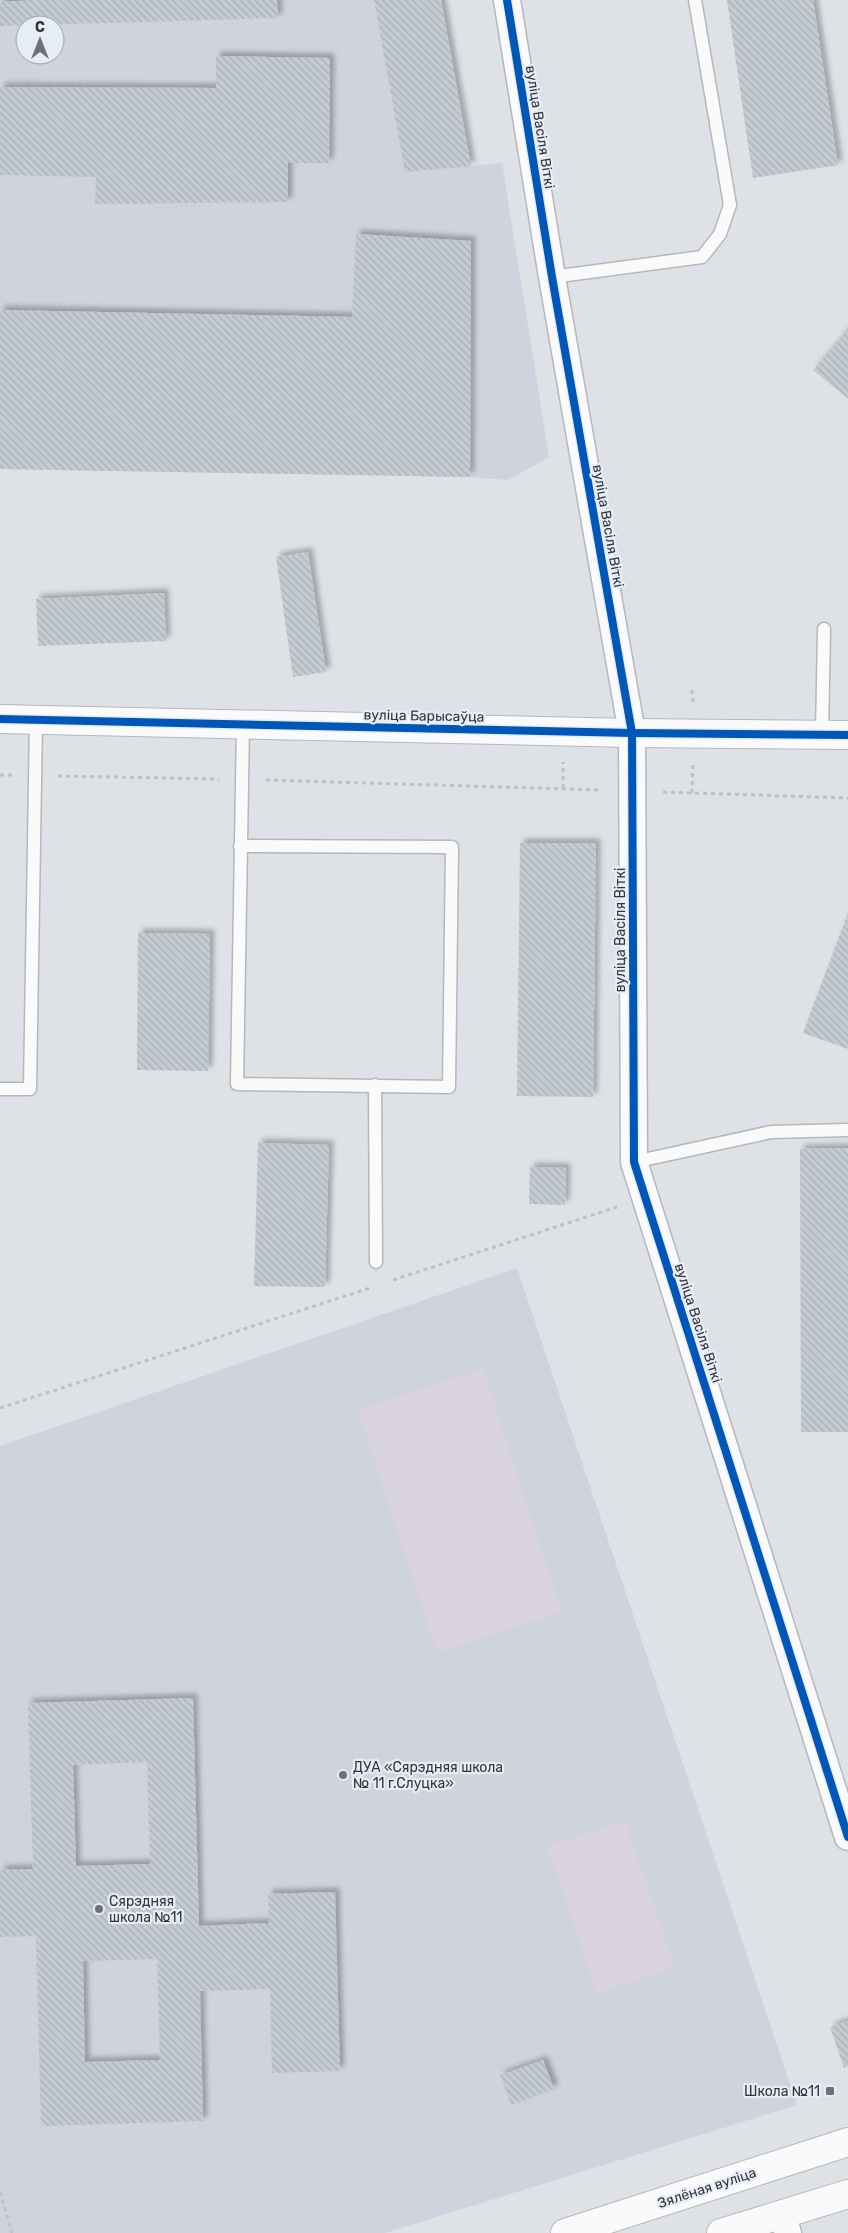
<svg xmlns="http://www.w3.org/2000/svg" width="848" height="2233" viewBox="0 0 848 2233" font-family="Rubik,sans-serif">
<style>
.built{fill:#ced3de;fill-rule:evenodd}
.pitch{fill:#d8d2e1}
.building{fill:url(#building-back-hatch);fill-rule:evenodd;filter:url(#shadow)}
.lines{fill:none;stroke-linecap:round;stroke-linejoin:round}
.lane-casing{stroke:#b5b7bb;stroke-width:15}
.street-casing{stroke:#b5b7bb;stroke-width:29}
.secondary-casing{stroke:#b5b7bb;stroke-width:30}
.path{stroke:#c0c1c2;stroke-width:3;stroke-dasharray:4 4;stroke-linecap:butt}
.lane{stroke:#fafafb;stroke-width:12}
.street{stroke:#fafafb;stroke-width:26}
.secondary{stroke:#fafafb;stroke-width:28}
.cycleway-casing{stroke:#e7edf7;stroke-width:11}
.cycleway{stroke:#0057b8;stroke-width:8}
.poi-dot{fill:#6e7175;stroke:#e7edf7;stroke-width:2}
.labels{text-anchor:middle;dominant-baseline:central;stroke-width:4.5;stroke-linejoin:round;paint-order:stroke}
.street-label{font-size:14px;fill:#323438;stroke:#e7edf7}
.poi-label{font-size:14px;fill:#323438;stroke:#e7edf7;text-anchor:start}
</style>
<defs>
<pattern id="building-back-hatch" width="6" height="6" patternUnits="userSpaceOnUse" patternTransform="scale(1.25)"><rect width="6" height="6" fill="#c4ccd2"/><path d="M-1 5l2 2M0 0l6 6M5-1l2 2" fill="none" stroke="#a9b0b5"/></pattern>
<filter id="shadow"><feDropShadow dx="4.5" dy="-4.5" stdDeviation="2.5" flood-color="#0004"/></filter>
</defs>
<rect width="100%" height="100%" fill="#dee1e6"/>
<g class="built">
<path d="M0 0H441L471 166 502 163 549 457 508 480 470 477 0 469ZM25 25H55V55H25Z"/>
<polygon points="517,1268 797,2105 385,2233 0,2233 0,1446"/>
</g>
<g class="pitch">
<polygon points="483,1369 562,1612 437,1653 358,1410"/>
<polygon points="625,1821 675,1967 596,1993 547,1847"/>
</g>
<g class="building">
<polygon points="36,0 277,0 278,18 0,26 0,2"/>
<polygon points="374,0 441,0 471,166 405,172"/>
<polygon points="727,0 813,0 838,165 753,178"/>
<polygon points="216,56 330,58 329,163 288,163 288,202 95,204 96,177 0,175 0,87 216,88"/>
<polygon points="356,234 471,241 470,477 0,469 0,310 352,317"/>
<polygon points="848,329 848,399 813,370"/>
<polygon points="308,552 326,672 293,677 276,557"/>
<polygon points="164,593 166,641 38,646 36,599"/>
<polygon points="520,843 596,843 593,1097 517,1096"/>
<polygon points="848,913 848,1049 803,1033"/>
<polygon points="138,933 210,934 208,1071 137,1070"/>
<polygon points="258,1143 329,1145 325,1287 254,1286"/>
<polygon points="848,1148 848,1432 801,1432 800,1149"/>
<polygon points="530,1167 566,1168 565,1205 529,1204"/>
<path d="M193 1698 199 1926 269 1923 268 1894 335 1892 340 2071 272 2073 270 1989 200 1991 203 2121 41 2126 36 1936 0 1937V1870L33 1869 28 1703ZM147 1762 150 1864 76 1866 73 1765ZM157 1959 160 2060 85 2062 83 1961Z"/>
<polygon points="848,2021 848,2066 844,2068 830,2027"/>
<polygon points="543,2060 554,2089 511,2105 500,2075"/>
</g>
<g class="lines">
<g class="lane-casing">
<g id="lane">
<polyline points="552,277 702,257 720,234 730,205 695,0"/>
<polyline points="822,734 824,629"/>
<polyline points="240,846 452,847 449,1087 237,1084 243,724"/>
<polyline points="375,1085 376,1262"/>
<polyline points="0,1089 30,1089 36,719"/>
<polyline points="634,1162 771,1132 848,1130"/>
</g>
</g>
<g class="street-casing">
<g id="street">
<polyline points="507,0 552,277 632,733 634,1162 848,1837"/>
<polyline points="782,2214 788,2233"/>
</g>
</g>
<g class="secondary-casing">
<g id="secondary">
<polyline points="0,719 632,733 848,735"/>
<polyline points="565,2233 848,2142"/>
<polyline points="721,2233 848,2194"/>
</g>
</g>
<g class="path">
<polyline points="692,690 693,702"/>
<polyline points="0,775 12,775"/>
<polyline points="58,776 219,779"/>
<polyline points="266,780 602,790"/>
<polyline points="563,788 563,762"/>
<polyline points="663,792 848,798"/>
<polyline points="692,793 693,763"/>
<polyline points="393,1280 617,1207"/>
<polyline points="0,1408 373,1287"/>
<polyline points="0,2192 12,2233"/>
</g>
<use href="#lane" class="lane"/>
<use href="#street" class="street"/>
<use href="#secondary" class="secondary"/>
<g class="cycleway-casing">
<g id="cycleway">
<polyline points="507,0 552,277 632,733 634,1162 848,1837"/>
<polyline points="0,719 632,733 848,735"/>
</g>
</g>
<use href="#cycleway" class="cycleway"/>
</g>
<g class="poi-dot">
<circle cx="343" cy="1775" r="5"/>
<circle cx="99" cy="1909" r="5"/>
<rect x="825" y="2086" width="10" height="10" rx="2.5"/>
</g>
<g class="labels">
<g class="street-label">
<text transform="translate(540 127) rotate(81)">вуліца Васіля Віткі</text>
<text transform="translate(608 526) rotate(80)">вуліца Васіля Віткі</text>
<text transform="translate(424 716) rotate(1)">вуліца Барысаўца</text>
<text transform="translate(620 930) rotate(-90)">вуліца Васіля Віткі</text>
<text transform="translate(698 1323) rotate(72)">вуліца Васіля Віткі</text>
<text transform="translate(707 2188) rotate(-18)">Зялёная вуліца</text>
</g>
<g class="poi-label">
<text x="353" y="1767">ДУА «Сярэдняя школа<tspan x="353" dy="16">№ 11 г.Слуцка»</tspan></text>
<text x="109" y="1901">Сярэдняя<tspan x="109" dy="16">школа №11</tspan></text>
<text x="820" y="2091" text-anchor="end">Школа №11</text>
</g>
</g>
<g transform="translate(40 40)"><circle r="24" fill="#e7edf7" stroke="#9fa3ab"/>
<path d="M0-4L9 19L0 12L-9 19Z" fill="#6e7175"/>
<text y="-8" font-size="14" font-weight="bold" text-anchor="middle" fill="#323438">С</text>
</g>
</svg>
